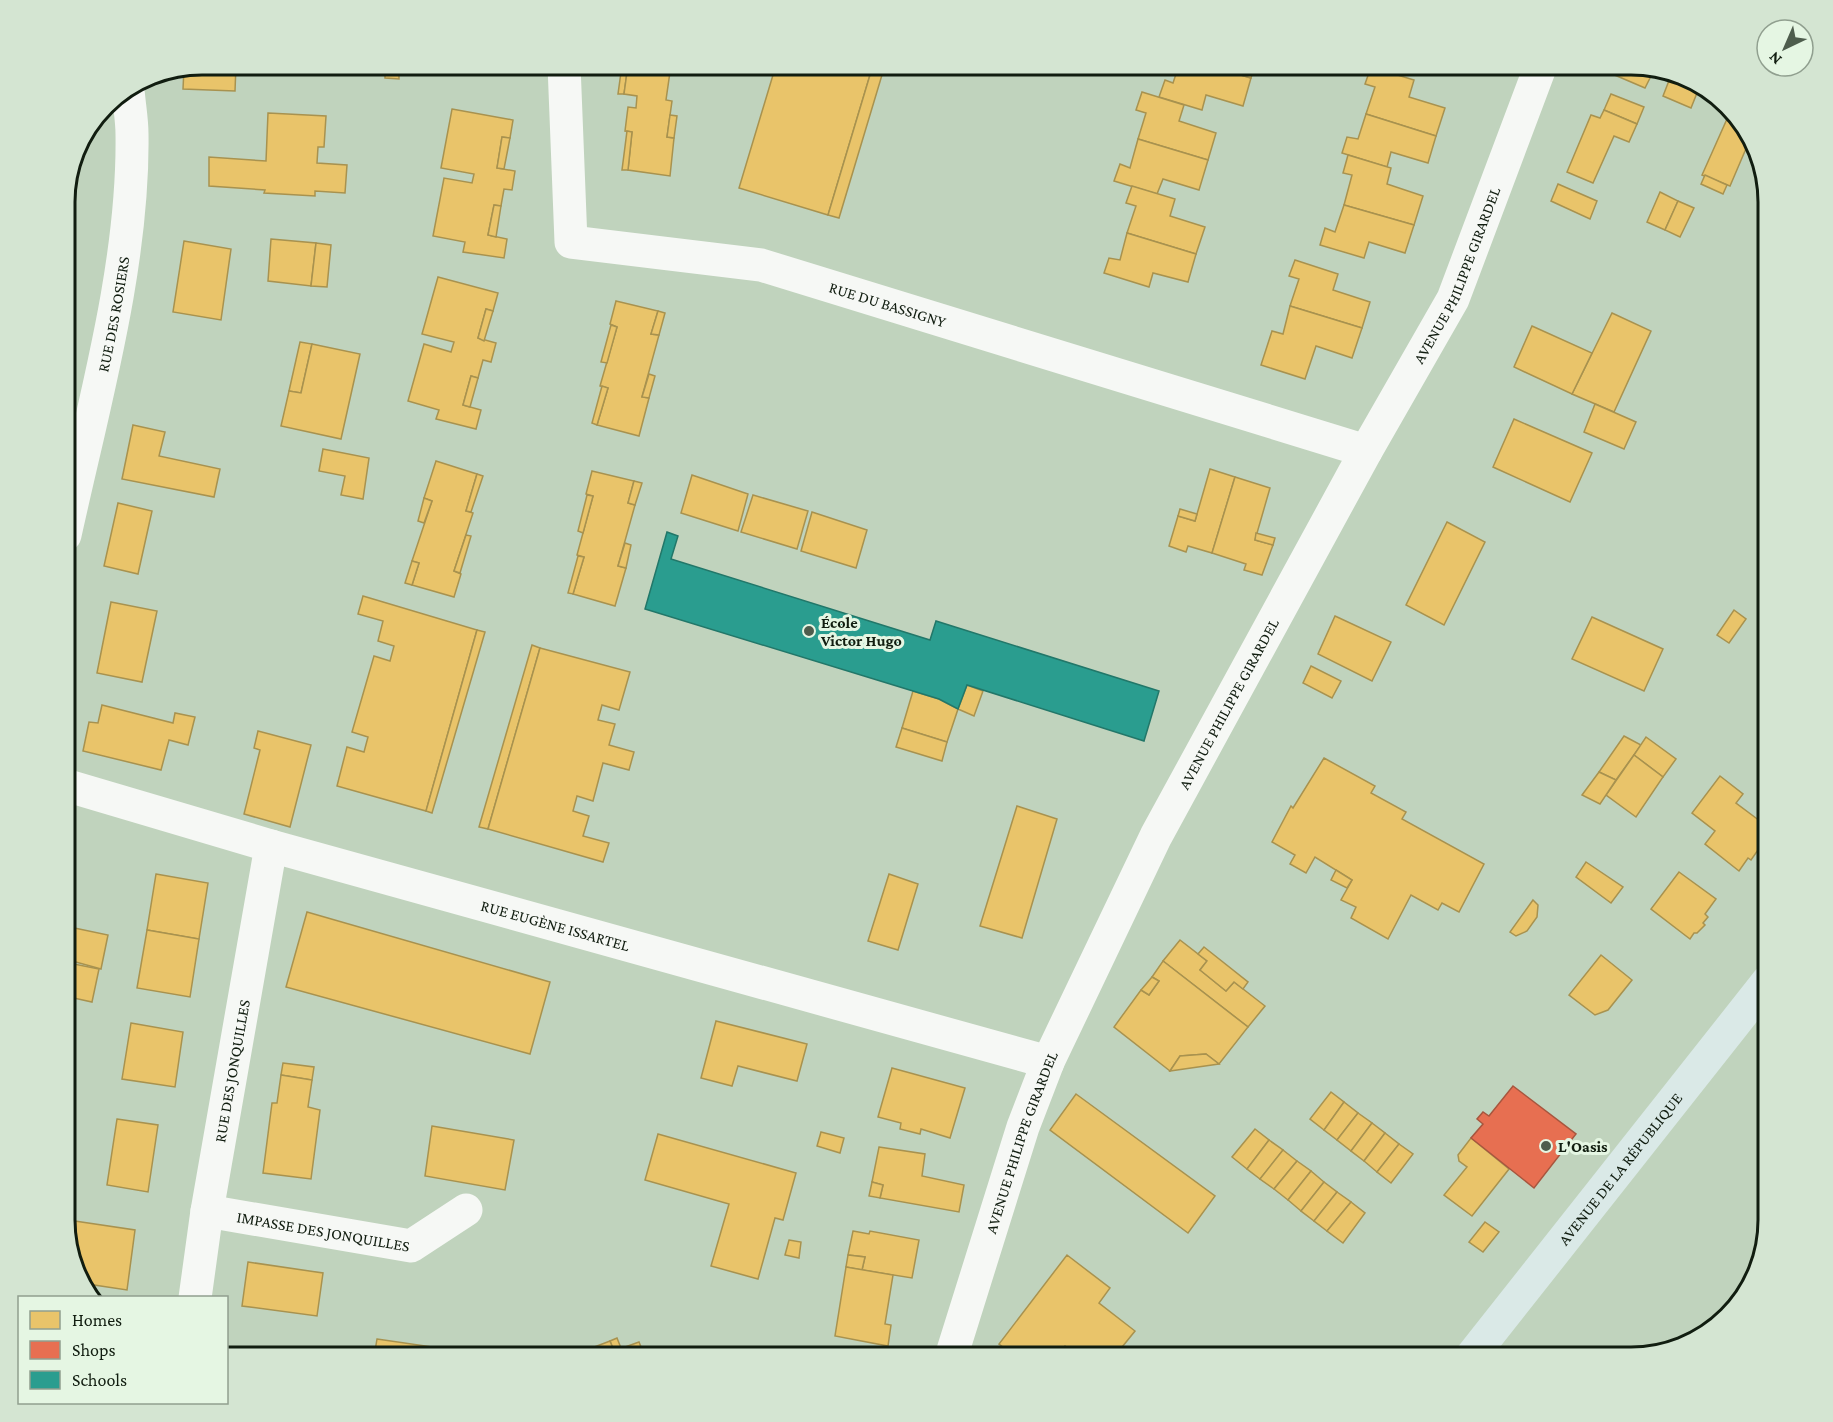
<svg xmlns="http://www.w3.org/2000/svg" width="1833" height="1422" viewBox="0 0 1833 1422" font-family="'Crimson Pro',serif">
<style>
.homes{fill:#e9c46a;stroke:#a8924f;stroke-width:1.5}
.shops{fill:#e76f51;stroke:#a7563e;stroke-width:1.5}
.schools{fill:#2a9d8f;stroke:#227769;stroke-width:1.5}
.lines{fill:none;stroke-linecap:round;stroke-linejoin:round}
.minor{stroke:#f6f8f5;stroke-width:33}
.primary{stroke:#dae9e7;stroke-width:33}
.poi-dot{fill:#4e5d4d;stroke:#e5f6e3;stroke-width:2}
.labels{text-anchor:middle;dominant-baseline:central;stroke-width:6;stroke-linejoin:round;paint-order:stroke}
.street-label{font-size:16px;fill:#111d10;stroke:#e5f6e3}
.poi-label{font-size:16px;font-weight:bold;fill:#111d10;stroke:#e5f6e3;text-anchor:start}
.rim{fill:none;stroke:#111d10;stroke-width:3}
</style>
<rect width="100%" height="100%" fill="#c0d3bd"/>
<g class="homes">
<polygon points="202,64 236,65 235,91 183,89 184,68"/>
<polygon points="385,65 399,65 399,79 385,78"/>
<polygon points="622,65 628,65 624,94 618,94"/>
<polygon points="628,65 671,65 666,100 672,101 667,137 674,138 670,176 628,170 632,132 625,131 628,107 636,108 637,96 624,94"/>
<polygon points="776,65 873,65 828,215 739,188"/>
<polygon points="873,65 885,65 839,218 828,215"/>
<polygon points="1179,65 1207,65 1251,78 1243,106 1206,95 1202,110 1159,97 1165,80 1173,83"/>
<polygon points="1207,65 1255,65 1251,78"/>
<polygon points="1614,65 1631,65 1653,72 1645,88 1610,73"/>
<polygon points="1371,67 1414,80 1409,97 1445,108 1436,136 1366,114 1375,87 1365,84"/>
<polygon points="1670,78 1699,88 1691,108 1663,96"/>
<polygon points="1142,92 1184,105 1179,121 1216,133 1208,160 1138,139 1146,113 1136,110"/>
<polygon points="1611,94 1644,107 1637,124 1604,110"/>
<polygon points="452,109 513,120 510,138 502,137 497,168 515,171 512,190 504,189 501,206 494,205 488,235 507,239 504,258 463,252 465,242 433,236 444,178 472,183 474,174 441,168"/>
<polygon points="1604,110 1637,124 1629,142 1614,136 1593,183 1567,172 1591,115 1600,118"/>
<polygon points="268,113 326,116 324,147 318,147 317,163 347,165 345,193 315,191 315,196 264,193 265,190 209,186 209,157 266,161"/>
<polygon points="1366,114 1436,136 1428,163 1391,152 1387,167 1342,153 1347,137 1358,139"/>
<polygon points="670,115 677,116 674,138 667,137"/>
<polygon points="1727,119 1741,125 1751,137 1730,186 1702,175"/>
<polygon points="627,131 632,132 628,170 622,170"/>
<polygon points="502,137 510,138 504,169 497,168"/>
<polygon points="1138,139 1208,160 1199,190 1163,179 1157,194 1114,181 1120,164 1130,168"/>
<polygon points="1348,155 1391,168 1387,184 1423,196 1414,225 1344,205 1352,175 1343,173"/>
<polygon points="1705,175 1727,185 1723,194 1701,184"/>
<polygon points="1558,184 1597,201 1590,219 1551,201"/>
<polygon points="1132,186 1175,199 1170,216 1205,227 1196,254 1127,233 1136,206 1126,203"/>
<polygon points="1660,192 1678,201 1665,230 1647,222"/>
<polygon points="1678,201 1694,208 1680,237 1665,230"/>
<polygon points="494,205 501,206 496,237 488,235"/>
<polygon points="1344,205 1414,225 1405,253 1369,242 1364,258 1320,245 1325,228 1335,232"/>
<polygon points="1127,233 1196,254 1188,282 1153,273 1149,287 1104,273 1109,258 1120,260"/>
<polygon points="271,239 316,243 311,286 268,281"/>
<polygon points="184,241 231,249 221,320 173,312"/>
<polygon points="316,243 331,245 327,287 311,286"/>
<polygon points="1295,260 1338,274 1333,290 1370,302 1362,328 1290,306 1299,279 1289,276"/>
<polygon points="438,277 498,293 493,311 486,309 478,338 496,343 491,362 483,360 478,378 471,376 463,405 481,410 476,429 436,419 439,410 408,401 424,344 451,352 454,342 422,334"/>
<polygon points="616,301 658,311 651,334 659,335 642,397 649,398 639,436 597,425 608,388 600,386 617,327 610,324"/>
<polygon points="1290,306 1362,328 1352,358 1316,346 1305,379 1261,365 1272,331 1283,334"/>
<polygon points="486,309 493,311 484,341 478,338"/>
<polygon points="658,311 665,313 659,335 651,334"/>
<polygon points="1612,313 1651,331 1614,412 1572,394"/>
<polygon points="611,325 617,327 607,363 601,362"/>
<polygon points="1532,326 1592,353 1572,394 1514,367"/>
<polygon points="300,342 312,344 301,393 289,391"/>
<polygon points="312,344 360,354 341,439 281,426 289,391 301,393"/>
<polygon points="649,374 655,376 649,398 642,397"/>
<polygon points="471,376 478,378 470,407 463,405"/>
<polygon points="602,386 608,388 597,425 592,423"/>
<polygon points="1595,404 1636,422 1624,449 1584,432"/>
<polygon points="1768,405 1768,434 1758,429"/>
<polygon points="1514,419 1592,453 1570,502 1493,467"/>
<polygon points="133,425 165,432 159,456 220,469 214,497 122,479"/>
<polygon points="323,449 369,458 363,499 341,495 345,476 319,471"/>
<polygon points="436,461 477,474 466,511 473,513 454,571 461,574 454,597 412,585 419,563 412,561 432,501 424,498"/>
<polygon points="1210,469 1235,477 1212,553 1188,546 1186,552 1169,546 1178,516 1195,521"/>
<polygon points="592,471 634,481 628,503 635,505 618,566 626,568 615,606 573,594 584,557 577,555 593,496 586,494"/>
<polygon points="477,474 483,476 471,512 466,511"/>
<polygon points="692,475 748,494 738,531 681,513"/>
<polygon points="1235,477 1270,488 1255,540 1273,545 1262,575 1244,570 1246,564 1212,553"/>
<polygon points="634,481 642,483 635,505 628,503"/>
<polygon points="587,495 593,496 583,533 578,531"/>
<polygon points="753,495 808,511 797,549 741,532"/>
<polygon points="424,498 432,501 424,523 418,521"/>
<polygon points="118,503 152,511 138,574 104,566"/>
<polygon points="1180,509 1197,514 1195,521 1178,516"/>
<polygon points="812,512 867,530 856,568 801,551"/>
<polygon points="1447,522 1485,542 1444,625 1406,605"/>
<polygon points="1256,533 1275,538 1273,545 1255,540"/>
<polygon points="466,535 471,536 460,573 454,571"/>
<polygon points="625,543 631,545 626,568 618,566"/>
<polygon points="578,556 584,557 573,594 568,593"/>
<polygon points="412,561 419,563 412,585 405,583"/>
<polygon points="363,596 477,630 426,811 337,786 347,747 364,752 368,737 352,732 374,656 390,661 394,646 378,641 383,621 358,614"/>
<polygon points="111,602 157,611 142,682 97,673"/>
<polygon points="1734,610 1746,619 1729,643 1717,635"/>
<polygon points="1335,616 1391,642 1372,681 1318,654"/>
<polygon points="1592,617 1663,649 1644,691 1572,659"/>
<polygon points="477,630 485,632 432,813 426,811"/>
<polygon points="532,645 540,648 488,829 479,827"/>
<polygon points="540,648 630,672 619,710 602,705 598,720 615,724 609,745 634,752 629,770 603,763 593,801 577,796 573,811 589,816 583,836 609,843 603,862 488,829"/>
<polygon points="1311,666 1341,681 1332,698 1303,683"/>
<polygon points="967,685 983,691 974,716 958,709"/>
<polygon points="913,691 939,699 958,709 947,742 902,728"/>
<polygon points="102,705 173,723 175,713 195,717 188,745 169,740 161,770 83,751 89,722 98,723"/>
<polygon points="902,728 947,742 942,761 896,747"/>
<polygon points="258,731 311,745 290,827 244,814 260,750 254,748"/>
<polygon points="1624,736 1641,745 1616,780 1599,772"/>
<polygon points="1646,737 1676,759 1663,777 1634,755"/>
<polygon points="1634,755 1663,777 1636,817 1606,795"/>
<polygon points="1324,758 1375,786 1371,793 1406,812 1402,819 1484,864 1459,912 1442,903 1438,910 1411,895 1388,939 1351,918 1356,907 1341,900 1352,880 1315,857 1306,873 1290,864 1295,855 1272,842 1291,806 1293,808"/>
<polygon points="1599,772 1616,780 1600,804 1582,795"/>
<polygon points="1720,776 1743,794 1736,803 1768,827 1768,830 1760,841 1763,843 1751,860 1748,858 1739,871 1705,844 1715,831 1692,813"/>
<polygon points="1017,806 1057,819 1022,938 980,926"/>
<polygon points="1586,862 1623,887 1611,903 1576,877"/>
<polygon points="1336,870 1352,880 1347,888 1331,880"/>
<polygon points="1679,872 1716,899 1705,914 1708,917 1703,923 1705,925 1697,933 1694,933 1690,939 1651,909"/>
<polygon points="156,874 208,883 199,939 147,930"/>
<polygon points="889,874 918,884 898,950 868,941"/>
<polygon points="1533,900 1538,905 1537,917 1527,931 1516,936 1510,932"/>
<polygon points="307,912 550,982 530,1054 286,987"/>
<polygon points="65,926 108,935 101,969 65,959"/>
<polygon points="147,930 199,939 190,997 137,988"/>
<polygon points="1180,940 1207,961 1200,970 1226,991 1234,982 1265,1006 1248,1027 1163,961"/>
<polygon points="1204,947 1248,982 1243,989 1234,982 1226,991 1200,970 1207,961 1198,954"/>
<polygon points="1601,955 1632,980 1608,1010 1595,1015 1569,995"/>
<polygon points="1163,961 1248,1027 1219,1064 1206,1054 1180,1056 1170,1071 1114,1027 1141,990 1149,995 1159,981 1152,977"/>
<polygon points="69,963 99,969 92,1002 69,997 72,980 66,979"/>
<polygon points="1152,977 1159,981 1149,995 1141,990"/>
<polygon points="716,1021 807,1044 797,1081 738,1066 732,1086 701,1078"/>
<polygon points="131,1023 183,1032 175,1087 122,1079"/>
<polygon points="1206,1054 1219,1064 1170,1071 1180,1056"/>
<polygon points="283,1063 314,1067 312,1080 281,1075"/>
<polygon points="892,1068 965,1088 950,1138 921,1129 920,1134 900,1129 901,1123 878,1117"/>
<polygon points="281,1075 312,1080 308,1107 320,1110 311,1179 263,1173 272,1103 277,1103"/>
<polygon points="1331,1092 1344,1102 1324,1130 1310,1119"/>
<polygon points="1076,1094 1215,1196 1188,1233 1050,1130"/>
<polygon points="1344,1102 1358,1113 1337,1140 1324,1130"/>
<polygon points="1358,1113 1372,1123 1351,1151 1337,1140"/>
<polygon points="117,1119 158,1125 148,1192 107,1185"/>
<polygon points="1372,1123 1385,1133 1364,1161 1351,1151"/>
<polygon points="432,1126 514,1140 505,1190 425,1176"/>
<polygon points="1255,1129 1269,1140 1247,1169 1232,1157"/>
<polygon points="821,1132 844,1138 840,1153 817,1146"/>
<polygon points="1385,1133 1399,1144 1377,1172 1364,1161"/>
<polygon points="658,1134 796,1173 783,1220 775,1218 758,1279 711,1266 729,1204 645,1180"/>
<polygon points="1471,1138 1509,1169 1472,1216 1444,1195 1467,1167 1459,1161 1458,1155"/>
<polygon points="1269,1140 1283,1150 1260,1179 1247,1169"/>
<polygon points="1399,1144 1413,1154 1391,1183 1377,1172"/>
<polygon points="879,1147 925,1154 922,1176 964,1185 959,1212 880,1198 883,1185 872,1182"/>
<polygon points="1283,1150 1297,1161 1274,1189 1260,1179"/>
<polygon points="1297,1161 1311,1171 1288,1200 1274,1189"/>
<polygon points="1311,1171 1324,1182 1301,1211 1288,1200"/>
<polygon points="872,1182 883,1185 880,1198 869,1196"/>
<polygon points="1324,1182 1337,1192 1314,1221 1301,1211"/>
<polygon points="1337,1192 1351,1202 1327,1231 1314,1221"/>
<polygon points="1351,1202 1365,1213 1343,1243 1327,1231"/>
<polygon points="68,1220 135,1230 127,1290 81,1283 83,1267 75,1265 66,1234"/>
<polygon points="1485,1222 1499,1232 1483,1252 1469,1242"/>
<polygon points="853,1231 869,1234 870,1231 919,1240 912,1278 862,1270 865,1257 848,1255"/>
<polygon points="789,1240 801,1242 799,1258 785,1255"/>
<polygon points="848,1255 865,1257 862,1270 846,1267"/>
<polygon points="1067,1255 1110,1288 1099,1303 1135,1331 1114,1357 1081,1357 1065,1346 1056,1357 1016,1357 999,1344"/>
<polygon points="248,1262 323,1273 317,1316 242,1306"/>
<polygon points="846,1267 893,1275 885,1324 891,1325 888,1346 835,1336"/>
<polygon points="617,1338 621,1348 614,1351 610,1341"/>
<polygon points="377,1339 474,1353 473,1357 374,1357"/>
<polygon points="610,1341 614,1351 639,1342 645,1357 587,1357 584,1351"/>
<polygon points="683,1347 713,1350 711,1357 713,1357 681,1357"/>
<polygon points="236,1349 297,1357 234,1357"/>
<polygon points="713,1350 720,1351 719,1357 711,1357"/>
</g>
<polygon class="shops" points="1513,1086 1576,1134 1534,1188 1471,1138 1483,1124 1477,1119 1483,1112 1489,1116"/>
<polygon class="schools" points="667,532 678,536 671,559 930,640 936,621 1159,691 1144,741 967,685 958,709 939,699 645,609"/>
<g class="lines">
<g class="minor">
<path id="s1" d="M564 65 571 242 761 265 1366 451"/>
<path id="s2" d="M65 535C93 407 134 265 132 134 132 119 129 104 128 89"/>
<path id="s3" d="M65 785 271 846 1048 1062"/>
<path id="s4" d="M207 1211 411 1246 466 1210"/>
<path id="s5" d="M195 1298 207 1211 271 846"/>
<path id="s6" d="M951 1357 1023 1127 1048 1062 1156 836 1366 451 1453 299 1541 65"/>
</g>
<path class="primary" id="s7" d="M1471 1357 1768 981"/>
</g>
<g class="poi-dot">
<circle cx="809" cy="631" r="6"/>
<circle cx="1546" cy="1146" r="6"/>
</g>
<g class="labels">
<g class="street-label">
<text stroke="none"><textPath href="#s6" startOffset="1198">AVENUE PHILIPPE GIRARDEL</textPath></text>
<text stroke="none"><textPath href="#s1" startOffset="501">RUE DU BASSIGNY</textPath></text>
<text stroke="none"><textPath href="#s2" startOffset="226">RUE DES ROSIERS</textPath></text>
<text stroke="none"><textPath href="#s6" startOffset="712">AVENUE PHILIPPE GIRARDEL</textPath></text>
<text stroke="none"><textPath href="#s3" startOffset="510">RUE EUGÈNE ISSARTEL</textPath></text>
<text stroke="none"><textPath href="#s5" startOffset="230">RUE DES JONQUILLES</textPath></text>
<text stroke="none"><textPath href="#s6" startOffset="226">AVENUE PHILIPPE GIRARDEL</textPath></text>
<text stroke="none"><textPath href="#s7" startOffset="240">AVENUE DE LA RÉPUBLIQUE</textPath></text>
<text stroke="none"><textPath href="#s4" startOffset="118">IMPASSE DES JONQUILLES</textPath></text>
</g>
<g class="poi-label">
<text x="821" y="622">École<tspan x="821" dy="18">Victor Hugo</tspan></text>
<text x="1558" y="1146">L'Oasis</text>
</g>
</g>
<path d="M0 0H1833V1422H0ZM202 75H1631A127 127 0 0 1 1758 202V1220A127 127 0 0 1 1631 1347H202A127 127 0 0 1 75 1220V202A127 127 0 0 1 202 75Z" fill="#d4e5d2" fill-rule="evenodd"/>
<path class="rim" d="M202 75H1631A127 127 0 0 1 1758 202V1220A127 127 0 0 1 1631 1347H202A127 127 0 0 1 75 1220V202A127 127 0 0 1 202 75Z"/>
<rect x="18" y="1296" width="210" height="108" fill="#e5f6e3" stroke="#909f8f" stroke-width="1.5"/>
<rect x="30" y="1311" width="30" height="18" fill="#e9c46a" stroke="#909f8f" stroke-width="1.5"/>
<text x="72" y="1326" font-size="18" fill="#111d10">Homes</text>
<rect x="30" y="1341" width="30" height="18" fill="#e76f51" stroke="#909f8f" stroke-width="1.5"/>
<text x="72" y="1356" font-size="18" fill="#111d10">Shops</text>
<rect x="30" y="1371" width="30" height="18" fill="#2a9d8f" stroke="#909f8f" stroke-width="1.5"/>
<text x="72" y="1386" font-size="18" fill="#111d10">Schools</text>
<g transform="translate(1785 48) rotate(224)"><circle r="28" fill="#e5f6e3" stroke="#909f8f" stroke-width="1.5"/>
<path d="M0-4.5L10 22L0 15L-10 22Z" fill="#4e5d4d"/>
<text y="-9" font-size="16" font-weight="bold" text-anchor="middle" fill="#111d10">N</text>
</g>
</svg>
